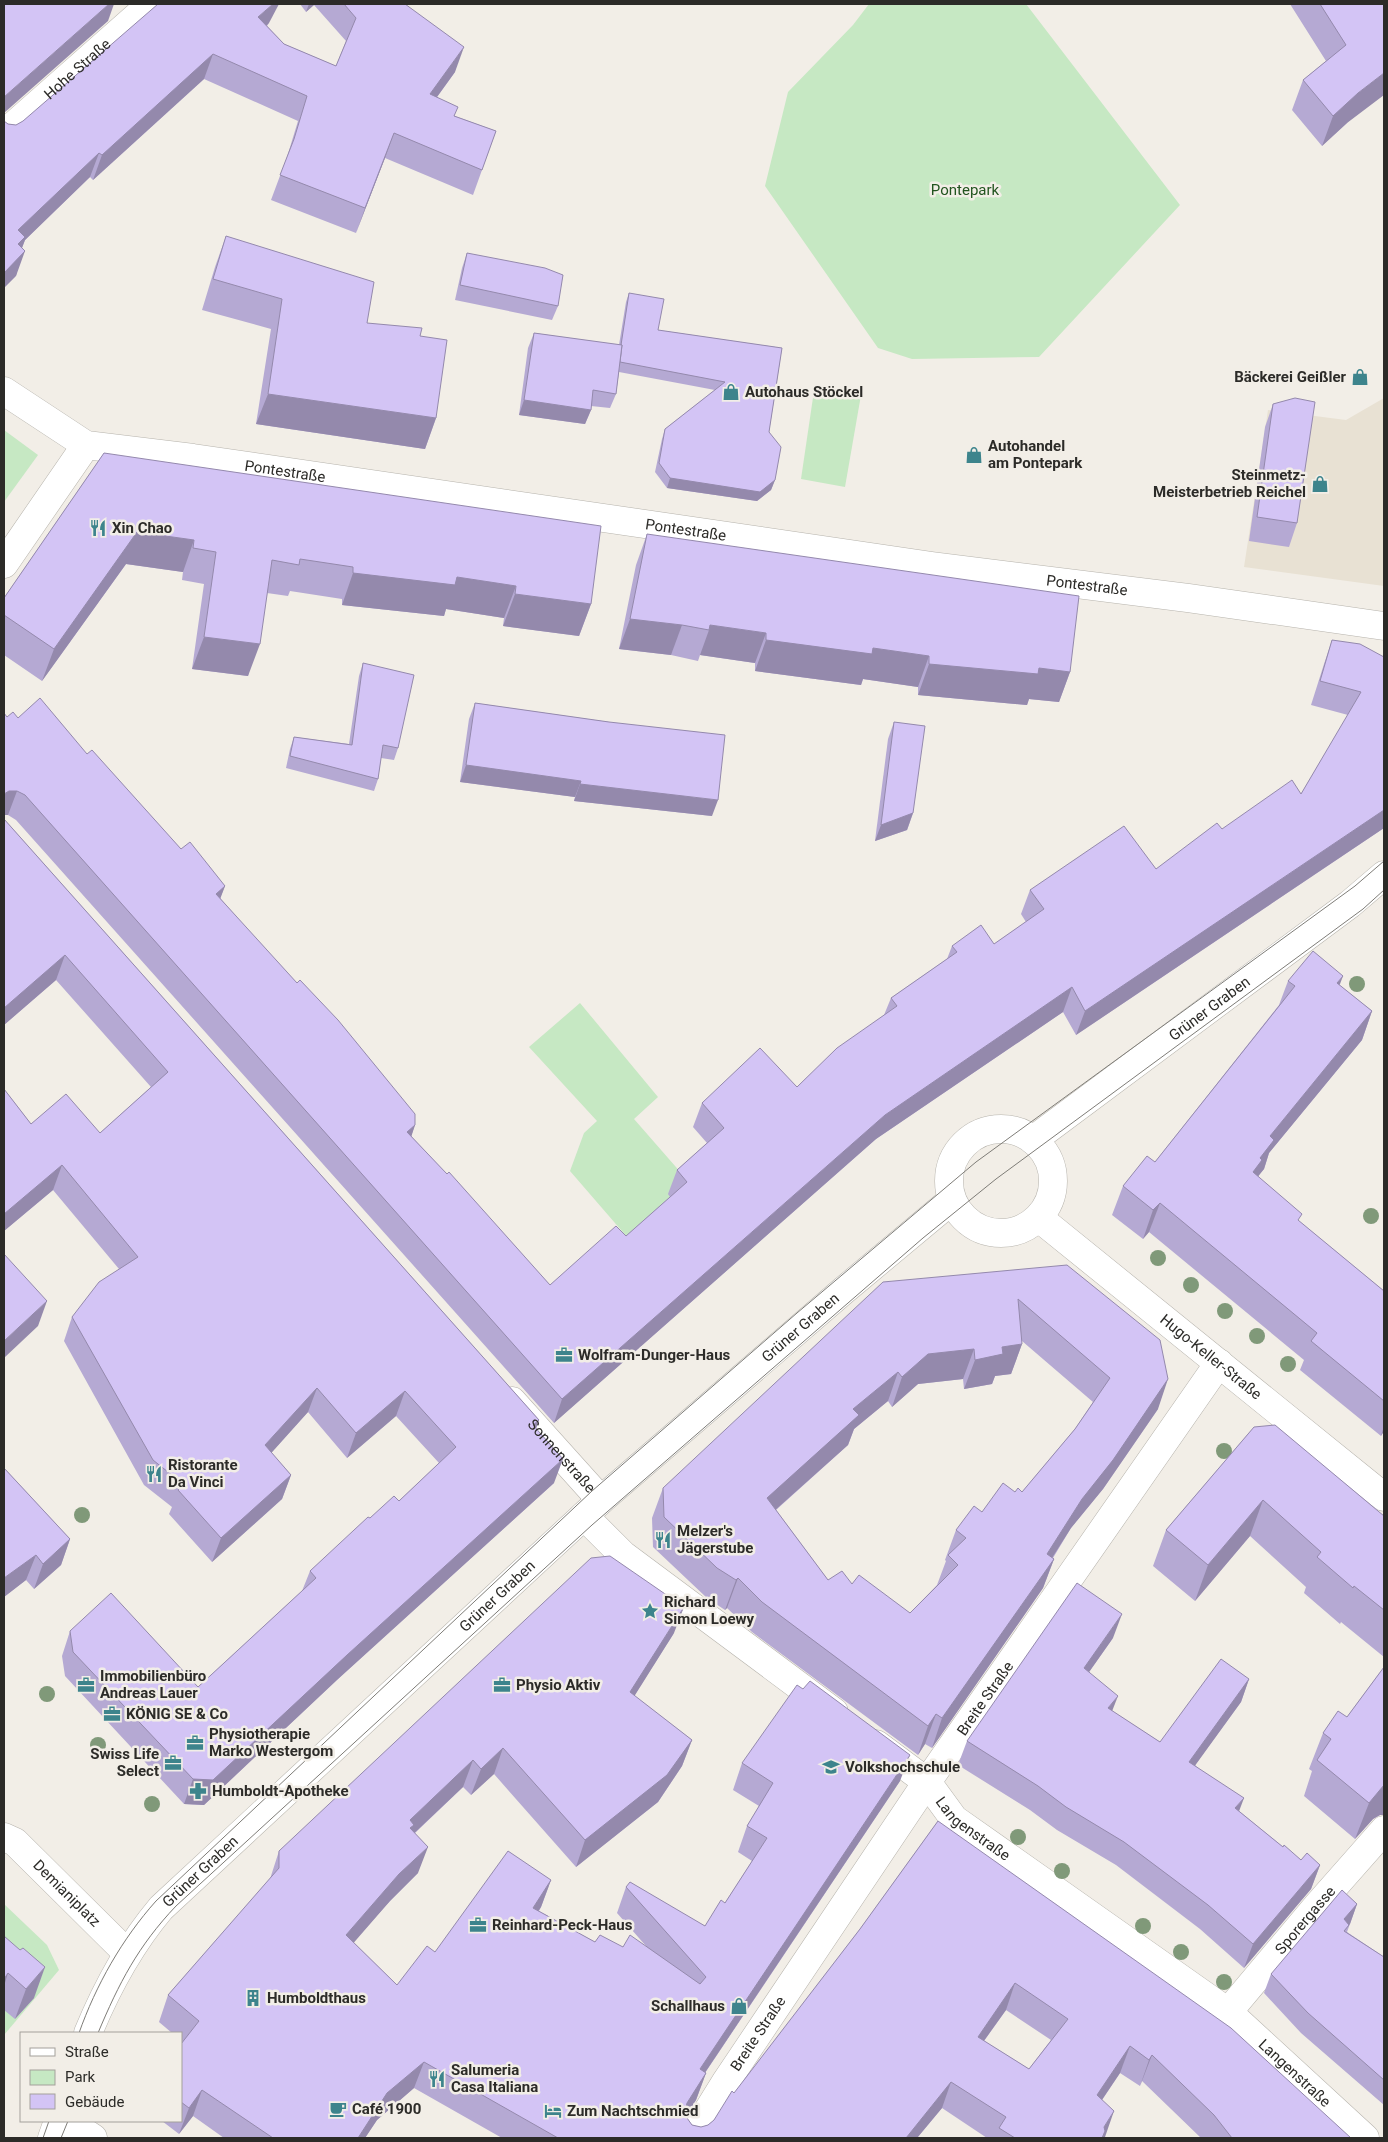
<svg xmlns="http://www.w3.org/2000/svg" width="1388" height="2142" viewBox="0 0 1388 2142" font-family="Roboto,sans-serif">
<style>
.built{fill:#e8e1d3}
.green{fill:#c6e8c3}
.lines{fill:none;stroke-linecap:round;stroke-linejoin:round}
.minor-casing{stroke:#b6b3ac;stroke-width:29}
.minor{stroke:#fff;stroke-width:28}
.tram{stroke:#7e7c77;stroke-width:1}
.tree{fill:#809979}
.wall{fill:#b5a9d3;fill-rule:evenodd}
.shaded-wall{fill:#9489ac}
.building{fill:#d3c4f5;stroke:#9489ac;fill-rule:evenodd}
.labels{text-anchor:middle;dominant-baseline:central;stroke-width:5;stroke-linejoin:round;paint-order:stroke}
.street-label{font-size:15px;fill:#2c2b28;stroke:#f2eee7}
.park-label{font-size:15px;fill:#22541f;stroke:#f2eee7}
.poi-label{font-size:15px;font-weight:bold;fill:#2c2b28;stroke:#f2eee7;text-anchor:start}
</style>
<rect width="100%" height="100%" fill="#f2eee7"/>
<polygon class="built" points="1384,398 1384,586 1244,567 1268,410 1346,420"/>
<g class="green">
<polygon points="869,4 1026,4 1180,205 1039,357 912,359 878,348 765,186 788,92 853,25"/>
<polygon points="815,384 861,395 845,487 801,479"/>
<polygon points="4,430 38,455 4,502"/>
<polygon points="580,1003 658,1097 634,1119 696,1190 634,1245 570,1171 584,1133 597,1121 529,1047"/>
<polygon points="4,1904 47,1945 59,1970 4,2035"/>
</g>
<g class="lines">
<g class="minor-casing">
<g id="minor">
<path id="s1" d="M4 134 151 4"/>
<path id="s2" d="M4 391 86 445 193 458 932 566 1188 598 1384 626"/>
<polyline points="4,564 86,445"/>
<circle cx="1001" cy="1181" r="52"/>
<path id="s3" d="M1033 1140 1350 904 1384 875"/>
<path id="s4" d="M1039 1218 1384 1497"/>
<path id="s5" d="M512 1401 601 1500"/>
<polyline points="584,1516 623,1555 834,1712"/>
<path id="s6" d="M876 1744 927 1782 954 1819 1228 2012 1365 2138"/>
<path id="s7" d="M4 1837 15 1842 127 1953"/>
<path id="s8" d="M1228 2012 1317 1906 1384 1830"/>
<path id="s9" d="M88 2033C107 1987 129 1946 161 1908L601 1500 843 1291 952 1200"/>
<polyline points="67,2121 93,2138"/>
<polyline points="52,2138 58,2121"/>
<path id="s10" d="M691 2138 727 2080 927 1782 1219 1363"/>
</g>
</g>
<use href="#minor" class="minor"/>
<g class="tram">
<path d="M79 2033C96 1985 122 1939 156 1901L592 1491 797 1313 976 1162 1355 886 1384 861"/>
<path d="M98 2033C119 1983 138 1946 176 1906L592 1525 923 1238 996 1179 1363 909 1384 890"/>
<polyline points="43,2138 49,2121"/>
<polyline points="61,2138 68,2121"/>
</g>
</g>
<g class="tree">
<circle cx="1357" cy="984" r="8"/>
<circle cx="1371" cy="1216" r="8"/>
<circle cx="1158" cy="1258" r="8"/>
<circle cx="1191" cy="1285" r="8"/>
<circle cx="1225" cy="1311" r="8"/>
<circle cx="1257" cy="1336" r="8"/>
<circle cx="1288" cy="1364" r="8"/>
<circle cx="1224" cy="1451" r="8"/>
<circle cx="82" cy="1515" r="8"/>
<circle cx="47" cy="1694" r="8"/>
<circle cx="98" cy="1745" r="8"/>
<circle cx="152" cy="1804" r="8"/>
<circle cx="1018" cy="1837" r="8"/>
<circle cx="1062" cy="1871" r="8"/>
<circle cx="1143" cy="1926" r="8"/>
<circle cx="1181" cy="1952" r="8"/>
<circle cx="1224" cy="1982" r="8"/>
</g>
<g class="wall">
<polygon points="300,4 405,4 455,72 437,97 455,116 496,131 473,195 385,158 356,233 271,200 287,157 298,121 204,79 93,180 90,177 25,240 22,248 16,276 8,124 16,125 269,23 267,26 284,44 336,66 346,41 314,5 306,12"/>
<polygon points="1290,4 1384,4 1347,123 1322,146 1292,110 1303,80 1326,61"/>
<polygon points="226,236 367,323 420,336 436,418 425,449 256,424 271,329 202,310 215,267"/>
<polygon points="467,253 558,306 552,320 455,300 462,268"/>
<polygon points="629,293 658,330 782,348 769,432 775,480 771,490 757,501 667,488 655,472 662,439 665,429 715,390 619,372 616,394 610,408 591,406 591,410 585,424 519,415 528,348 534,333 619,345 626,302"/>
<polygon points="1273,404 1297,523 1289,547 1249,541 1265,427"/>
<polygon points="104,453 591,604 579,636 503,626 504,618 446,609 444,616 342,605 342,599 290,591 288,596 267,593 248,676 192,669 204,584 182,580 183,572 126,564 42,681 4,655 4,598"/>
<polygon points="647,534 1070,672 1059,702 1029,699 1027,705 918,695 918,687 863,679 861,685 755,671 755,663 700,655 698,661 671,655 619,649 636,565"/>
<polygon points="1332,640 1384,657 1384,828 1076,1035 1063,1012 876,1139 554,1423 16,820 8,815 7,717 18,718 87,754 181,849 225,886 220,898 415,1125 411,1136 550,1285 626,1236 670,1197 668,1194 677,1170 707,1143 693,1127 702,1103 797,1087 884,1015 891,998 947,959 952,946 994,944 1026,922 1021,914 1030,890 1156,869 1222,829 1301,794 1348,715 1311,705 1324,664"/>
<polygon points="363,663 398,748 394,760 381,758 378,779 374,791 286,768 290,749 294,737 349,744 359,676"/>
<polygon points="475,703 609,722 712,816 574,801 575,797 460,782 469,719"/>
<polygon points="894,722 913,813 907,830 875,841 888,739"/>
<polygon points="4,819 539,1420 536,1429 554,1483 338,1679 204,1805 184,1804 65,1676 62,1656 70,1631 198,1687 302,1591 310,1571 370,1518 399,1501 439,1463 396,1416 347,1458 308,1412 271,1453 291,1475 282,1499 212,1562 169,1514 172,1507 144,1485 64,1341 72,1317 119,1269 53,1190 4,1231 4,1089 31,1124 100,1133 151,1087 56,980 4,1025"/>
<polygon points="1288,981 1339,985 1372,1011 1362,1040 1269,1153 1264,1169 1258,1176 1300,1222 1384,1291 1384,1431 1381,1436 1300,1370 1304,1360 1149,1232 1143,1239 1112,1215 1123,1186 1155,1162 1279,1005"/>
<path d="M1067 1265 1158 1409 1103 1489 1071 1528 1053 1558 1054 1559 1043 1588 932 1748 925 1744 918 1755 752 1632 727 1608 725 1610 707 1598 653 1547 652 1518 663 1488ZM1022 1341 1093 1402 1075 1429 1022 1492H1015L982 1512 956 1530 945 1560 946 1561 937 1585 910 1613 852 1584 828 1580 776 1510 848 1445 854 1429 888 1401 892 1407 918 1384 963 1379 964 1389 992 1384 995 1376 1011 1374 1022 1344Z"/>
<polygon points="1254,1427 1384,1516 1384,1657 1341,1622 1340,1624 1304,1593 1306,1587 1250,1536 1195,1601 1153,1566 1166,1530"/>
<polygon points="4,1468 70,1539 61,1565 34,1589 26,1580 4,1597"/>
<path d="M674 1633 634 1696 692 1740 682 1766 658 1802 576 1867 494 1774 471 1795 463 1787 415 1833 418 1873 390 1901 353 1942 397 1985 435 1952 551 1880 541 1907 539 1911 595 1942 623 1947 646 1946 617 1913 626 1887 705 1926 725 1903 752 1861 738 1852 747 1826 759 1806 733 1790 742 1763 900 1781 705 2073H706L696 2100 686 2116 687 2118 692 2125 701 2127 708 2125 714 2120 860 1929 938 1821 1351 2138H1201L1142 2081 1140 2086 1120 2073 1102 2100 1105 2137 1104 2138H987L942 2108 917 2138H502L414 2088 377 2120 365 2138H224L193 2116 179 2134 162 2121H181V2044L182 2042 181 2041V2033H172L159 2022 168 1995 270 1879 279 1851ZM1006 2010 1051 2040 1029 2069 984 2041Z"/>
<polygon points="1113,1638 1089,1672 1112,1711 1160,1742 1249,1679 1241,1702 1195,1765 1239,1811 1283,1847 1301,1860 1320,1865 1311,1889 1244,1968 1200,1929 1116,1865 1057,1830 1030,1810 958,1765 967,1741"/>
<polygon points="1384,1667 1384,1815 1380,1815 1373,1819 1355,1839 1304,1796 1312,1771 1309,1769 1323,1733 1347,1717"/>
<polygon points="1357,1904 1347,1932 1384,1957 1384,2105 1301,2033 1264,1993 1271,1974"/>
<polygon points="4,1936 34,1998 15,2019 4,2010"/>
</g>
<g class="shaded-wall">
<polygon points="109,4 114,4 108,21 4,113 4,97"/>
<polygon points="273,4 279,4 269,23 249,42 258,17"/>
<polygon points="309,4 315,4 306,12"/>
<polygon points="464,47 455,72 421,119 430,94"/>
<polygon points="213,54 204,79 93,180 102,155"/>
<polygon points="1384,73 1384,95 1347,123 1322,146 1333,116 1358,93"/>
<polygon points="394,133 385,158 356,233 365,208"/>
<polygon points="99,153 90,177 25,240 18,258 25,251 16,276 4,288 4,273 18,230"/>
<polygon points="268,394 436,418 425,449 256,424"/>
<polygon points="524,400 591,410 585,424 519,415"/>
<polygon points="670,478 775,480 771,490 757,501 667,488"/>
<polygon points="137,532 194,540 183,572 126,564 42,681 54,649"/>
<polygon points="353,573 457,577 516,586 504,618 446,609 444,616 342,605"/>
<polygon points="515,594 591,604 579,636 503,626"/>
<polygon points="630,619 682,625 671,655 619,649"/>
<polygon points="710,625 766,633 755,663 700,655 709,630"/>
<polygon points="204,637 260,644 248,676 192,669"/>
<polygon points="766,640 873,648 929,656 918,687 863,679 861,685 755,671"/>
<polygon points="929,664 1039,668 1070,672 1059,702 1029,699 1027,705 918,695"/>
<polygon points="466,765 581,781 575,797 460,782"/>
<polygon points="580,784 718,800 712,816 574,801"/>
<polygon points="9,791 17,791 8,815 4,815 4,794"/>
<polygon points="1384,810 1384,828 1076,1035 1085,1011"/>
<polygon points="913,813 907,830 875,841 881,825"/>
<polygon points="225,886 216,910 216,894"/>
<polygon points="65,955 56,980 4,1025 4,1008"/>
<polygon points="1343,976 1332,1005 1337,983"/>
<polygon points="1072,987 1063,1012 876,1139 554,1423 562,1399 885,1115"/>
<polygon points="1372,1011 1362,1040 1269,1153 1264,1169 1256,1179 1253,1172 1270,1136"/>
<polygon points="415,1125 407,1150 407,1132"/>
<polygon points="62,1165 53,1190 4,1231 4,1214"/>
<polygon points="1160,1203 1149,1232 1143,1239 1153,1210"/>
<polygon points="47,1301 38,1326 4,1358 4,1341"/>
<polygon points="1022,1344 1011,1374 995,1376 992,1384 964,1389 975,1360 1002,1347"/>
<polygon points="974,1349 963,1379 918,1384 892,1407 902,1377 928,1354"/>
<polygon points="898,1372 888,1401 854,1429 848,1445 756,1527 767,1498 853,1409"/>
<polygon points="1168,1379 1158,1409 1103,1489 1071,1528 1036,1583 1047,1554 1082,1499"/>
<polygon points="317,1388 308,1412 256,1470 265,1445"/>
<polygon points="405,1391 396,1416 347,1458 356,1433"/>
<polygon points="539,1420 530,1444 533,1425"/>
<polygon points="1384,1426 1384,1431 1381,1436"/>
<polygon points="563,1459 554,1483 338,1679 204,1805 184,1804 193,1779 347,1655"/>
<polygon points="291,1475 282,1499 212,1562 221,1538"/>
<polygon points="1263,1500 1250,1536 1195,1601 1208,1565"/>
<polygon points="70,1539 61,1565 34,1589 43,1564"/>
<polygon points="36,1555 26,1580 4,1597 4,1578"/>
<polygon points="1054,1559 1043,1588 932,1748 942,1718"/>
<polygon points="738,1578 727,1608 725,1610 736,1580"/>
<polygon points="684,1607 674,1633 620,1719 630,1692"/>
<polygon points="1122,1614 1113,1638 1075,1692 1084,1668"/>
<polygon points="1249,1679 1241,1702 1181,1785 1189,1762"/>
<polygon points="1118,1696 1109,1719 1108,1708"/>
<polygon points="936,1714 925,1744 918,1755 928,1726"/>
<polygon points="692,1740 682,1766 658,1802 576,1867 585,1840"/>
<polygon points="503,1748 494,1774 471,1795 481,1769"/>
<polygon points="910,1755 900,1781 690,2095 700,2069"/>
<polygon points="473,1760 463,1787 409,1838 410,1820"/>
<polygon points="1384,1785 1384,1815 1380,1815 1373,1819 1355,1839 1369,1803"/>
<polygon points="1244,1798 1235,1822 1235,1808"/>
<polygon points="428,1847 418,1873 390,1901 337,1962 346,1935 399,1874"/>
<polygon points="1320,1865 1311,1889 1244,1968 1253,1944"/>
<polygon points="551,1880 541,1907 523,1934 533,1908"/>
<polygon points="1357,1904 1350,1924 1337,1939 1344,1919"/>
<polygon points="45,1967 34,1998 15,2019 26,1989"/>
<polygon points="8,1973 4,1986 4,1979"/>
<polygon points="1015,1983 1006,2010 968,2063 978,2037"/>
<polygon points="1130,2046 1120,2073 1087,2122 1097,2095"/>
<polygon points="1152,2055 1142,2081 1140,2086 1149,2060"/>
<polygon points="424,2062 414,2088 377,2120 365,2138 358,2138 387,2093"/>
<polygon points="706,2073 696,2100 678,2130 687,2103"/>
<polygon points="951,2082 942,2108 917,2138 906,2138"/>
<polygon points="202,2090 193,2116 179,2134 189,2108"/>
<polygon points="1114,2111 1105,2137 1104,2138 1099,2138 1104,2127"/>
</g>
<g class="building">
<polygon points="4,4 109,4 4,97"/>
<polygon points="158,4 273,4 258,17 284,44 336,66 356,18 344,4 405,4 464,47 430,94 458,107 454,116 496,131 482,170 394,133 365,208 280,175 294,139 307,96 213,54 102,155 99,153 18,230 25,237 18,244 25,251 4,273 4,121 8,124 16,125 23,121"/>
<polygon points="1320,4 1384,4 1384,73 1358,93 1333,116 1303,80 1346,45"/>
<polygon points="226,236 374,282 367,323 422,328 420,336 447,340 436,418 268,394 282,299 213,279"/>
<polygon points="467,253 545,268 563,275 558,306 460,285"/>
<polygon points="629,293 664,299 658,330 782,348 769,432 781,447 775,480 760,492 670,478 659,463 665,429 725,382 620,362 622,345 621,345"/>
<polygon points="534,333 622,345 616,394 593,390 591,410 524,400"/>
<polygon points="1295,398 1315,402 1297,523 1257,517 1273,404"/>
<polygon points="104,453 601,526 591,604 515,594 516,586 457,577 455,585 353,573 353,567 300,559 299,565 272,560 260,644 204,637 216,552 193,548 194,540 137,532 54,649 4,615 4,598"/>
<polygon points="647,534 1079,596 1070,672 1039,668 1038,674 929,664 929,656 873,648 872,654 766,640 766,633 710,625 709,630 682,625 630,619"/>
<polygon points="1332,640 1360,644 1384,657 1384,810 1085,1011 1072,987 885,1115 562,1399 25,795 17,791 9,791 4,794 4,713 7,717 13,712 18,718 40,698 87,754 92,750 181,849 190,842 225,886 216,894 297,983 300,980 338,1020 415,1114 415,1125 407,1132 447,1174 449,1172 550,1285 616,1226 626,1236 687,1182 677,1170 724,1128 702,1103 760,1048 797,1087 837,1048 897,1006 891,998 957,952 952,946 981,925 994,944 1044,909 1030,890 1124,826 1156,869 1217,823 1222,829 1292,780 1301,794 1361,692 1320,681"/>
<polygon points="363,663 414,675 398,748 383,745 378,779 290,756 294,737 352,745"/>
<polygon points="475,703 609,722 725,735 718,800 580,784 581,781 466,765"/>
<polygon points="894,722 925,726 913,813 881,825"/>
<polygon points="4,819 539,1420 533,1425 563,1459 347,1655 213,1780 193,1779 73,1652 70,1631 111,1593 198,1687 316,1578 310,1571 368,1517 370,1518 394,1496 399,1501 456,1447 405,1391 356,1433 317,1388 265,1445 291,1475 221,1538 178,1490 183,1484 153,1460 72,1317 99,1282 138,1257 62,1165 4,1214 4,1089 31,1124 66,1094 100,1133 168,1072 65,955 4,1008"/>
<polygon points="1313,951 1343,976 1337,983 1372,1011 1270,1136 1274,1140 1260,1158 1262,1160 1253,1172 1302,1214 1298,1220 1384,1291 1384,1401 1311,1341 1317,1333 1160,1203 1153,1210 1123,1186 1147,1156 1155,1162 1295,986 1288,981"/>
<polygon points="4,1254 47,1301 4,1341"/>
<path d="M1067 1265 1160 1340 1168 1379 1113 1460 1082 1499 1047 1554 1054 1559 942 1718 936 1714 928 1726 762 1602 738 1578 736 1580 717 1568 664 1517 663 1488 883 1282ZM1018 1299 1110 1378 1075 1429 1022 1492 1018 1488 1015 1492 1003 1483 982 1512 974 1506 956 1530 966 1538 948 1555 958 1565 910 1613 859 1575 852 1584 842 1571 828 1580 767 1498 859 1415 853 1409 898 1372 902 1377 928 1354 974 1349 975 1360 1003 1354 1002 1347 1022 1344Z"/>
<polygon points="1275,1425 1384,1516 1384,1610 1354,1586 1353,1588 1317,1557 1321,1552 1263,1500 1208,1565 1166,1530 1254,1427"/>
<polygon points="4,1468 70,1539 43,1564 36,1555 4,1578"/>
<path d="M610 1556 684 1607 630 1692 692 1740 667 1775 585 1840 503 1748 481 1769 473 1760 410 1820 414 1825 410 1828 428 1847 399 1874 346 1935 397 1985 427 1946 435 1952 508 1851 551 1880 533 1908 595 1942 600 1935 623 1947 630 1935 700 1984 706 1977 626 1887 630 1882 705 1926 721 1900 725 1903 767 1838 747 1826 773 1783 742 1763 797 1685 803 1689 810 1681 910 1755 700 2069 706 2073 687 2103 685 2111 687 2118 692 2125 701 2127 708 2125 714 2120 732 2091 734 2093 860 1929 938 1821 1231 2028 1351 2138H1232L1214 2115 1152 2055 1149 2060 1130 2046 1097 2095 1114 2111 1104 2127 1105 2131 1102 2138H1015L999 2128 1006 2117 951 2082 906 2138H558L424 2062 387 2093 358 2138H273L202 2090 189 2108 181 2102V2044L199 2021 168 1995 279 1868V1851L591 1558ZM1015 1983 1068 2019 1029 2069 978 2037Z"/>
<polygon points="1077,1583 1122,1614 1084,1668 1118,1696 1108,1708 1160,1742 1221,1659 1249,1679 1189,1762 1244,1798 1235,1808 1283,1847 1284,1845 1301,1860 1307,1853 1320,1865 1253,1944 1208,1905 1124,1842 1066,1807 1038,1786 967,1741"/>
<polygon points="1384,1667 1384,1785 1369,1803 1317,1760 1331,1739 1323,1733 1338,1711 1347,1717"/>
<polygon points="1342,1890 1357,1904 1344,1919 1349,1925 1344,1931 1384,1957 1384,2080 1308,2013 1271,1974"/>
<polygon points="4,1936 20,1950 23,1948 45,1967 26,1989 8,1973 4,1979"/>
</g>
<defs>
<g id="shop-bare" transform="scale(1.35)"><path d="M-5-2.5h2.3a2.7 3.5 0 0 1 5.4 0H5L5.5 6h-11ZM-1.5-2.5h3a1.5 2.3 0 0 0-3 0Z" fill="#3d848c" stroke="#f2eee7" stroke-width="2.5" paint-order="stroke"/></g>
<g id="restaurant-bare" transform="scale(1.35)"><path d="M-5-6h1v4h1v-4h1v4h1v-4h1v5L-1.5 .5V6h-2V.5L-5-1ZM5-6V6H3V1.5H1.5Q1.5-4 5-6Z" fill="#3d848c" stroke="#f2eee7" stroke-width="2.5" paint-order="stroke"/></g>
<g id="office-bare" transform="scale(1.35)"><path d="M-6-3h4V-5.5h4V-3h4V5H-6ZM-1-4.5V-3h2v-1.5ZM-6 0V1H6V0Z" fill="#3d848c" stroke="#f2eee7" stroke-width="2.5" paint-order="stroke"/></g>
<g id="sight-bare" transform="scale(1.35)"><path d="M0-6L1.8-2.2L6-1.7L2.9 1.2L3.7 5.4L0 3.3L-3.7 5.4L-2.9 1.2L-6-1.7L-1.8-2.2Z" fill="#3d848c" stroke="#f2eee7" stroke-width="2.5" paint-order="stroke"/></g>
<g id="university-bare" transform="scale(1.35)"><path d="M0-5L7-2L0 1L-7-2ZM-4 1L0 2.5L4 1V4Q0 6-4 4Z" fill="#3d848c" stroke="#f2eee7" stroke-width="2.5" paint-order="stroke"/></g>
<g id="pharmacy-bare" transform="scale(1.35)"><path d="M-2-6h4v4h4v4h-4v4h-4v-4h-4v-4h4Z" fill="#3d848c" stroke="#f2eee7" stroke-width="2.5" paint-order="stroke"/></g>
<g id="building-bare" transform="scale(1.35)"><path d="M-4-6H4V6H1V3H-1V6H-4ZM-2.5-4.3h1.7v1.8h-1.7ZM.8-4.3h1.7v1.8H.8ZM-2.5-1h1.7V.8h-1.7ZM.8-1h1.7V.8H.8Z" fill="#3d848c" stroke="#f2eee7" stroke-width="2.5" paint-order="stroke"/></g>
<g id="cafe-bare" transform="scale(1.35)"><path d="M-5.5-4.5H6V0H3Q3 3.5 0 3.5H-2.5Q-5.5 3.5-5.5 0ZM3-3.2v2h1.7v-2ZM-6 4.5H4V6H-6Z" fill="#3d848c" stroke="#f2eee7" stroke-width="2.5" paint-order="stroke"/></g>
<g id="hotel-bare" transform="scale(1.35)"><path d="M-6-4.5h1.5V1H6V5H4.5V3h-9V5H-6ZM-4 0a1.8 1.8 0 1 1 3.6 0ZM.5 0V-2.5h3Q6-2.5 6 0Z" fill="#3d848c" stroke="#f2eee7" stroke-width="2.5" paint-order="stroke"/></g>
</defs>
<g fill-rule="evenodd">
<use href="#shop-bare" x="1360" y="377"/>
<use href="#shop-bare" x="731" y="392"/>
<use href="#shop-bare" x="974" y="455"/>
<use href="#shop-bare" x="1320" y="484"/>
<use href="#restaurant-bare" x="98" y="528"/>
<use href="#office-bare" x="564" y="1355"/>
<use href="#restaurant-bare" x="154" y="1474"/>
<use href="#restaurant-bare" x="663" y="1540"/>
<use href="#sight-bare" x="650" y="1611"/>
<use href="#office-bare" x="86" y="1685"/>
<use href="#office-bare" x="502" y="1685"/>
<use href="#office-bare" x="112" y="1714"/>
<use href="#office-bare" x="195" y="1743"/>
<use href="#office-bare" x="173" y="1763"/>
<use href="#university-bare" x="831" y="1767"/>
<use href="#pharmacy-bare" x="198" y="1791"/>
<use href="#office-bare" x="478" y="1925"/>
<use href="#building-bare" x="253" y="1998"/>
<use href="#shop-bare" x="739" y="2006"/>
<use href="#restaurant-bare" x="437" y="2079"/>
<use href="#cafe-bare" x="338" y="2109"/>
<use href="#hotel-bare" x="553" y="2111"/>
</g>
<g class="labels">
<g class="street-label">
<text stroke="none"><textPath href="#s1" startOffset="98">Hohe Straße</textPath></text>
<text stroke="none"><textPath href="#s2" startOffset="299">Pontestraße</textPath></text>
<text stroke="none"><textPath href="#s2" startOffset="704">Pontestraße</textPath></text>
<text stroke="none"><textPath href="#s2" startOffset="1109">Pontestraße</textPath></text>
<text stroke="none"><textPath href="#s3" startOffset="220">Grüner Graben</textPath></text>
<text stroke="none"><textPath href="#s9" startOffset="1009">Grüner Graben</textPath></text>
<text stroke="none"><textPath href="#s4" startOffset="221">Hugo-Keller-Straße</textPath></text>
<text stroke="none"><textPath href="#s5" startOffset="74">Sonnenstraße</textPath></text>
<text stroke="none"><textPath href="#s9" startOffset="604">Grüner Graben</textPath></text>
<text stroke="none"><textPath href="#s10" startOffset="529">Breite Straße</textPath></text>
<text stroke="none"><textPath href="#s6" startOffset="130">Langenstraße</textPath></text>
<text stroke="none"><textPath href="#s9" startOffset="199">Grüner Graben</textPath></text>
<text stroke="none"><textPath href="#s7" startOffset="85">Demianiplatz</textPath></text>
<text stroke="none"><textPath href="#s8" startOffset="120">Sporergasse</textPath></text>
<text stroke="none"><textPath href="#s10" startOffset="124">Breite Straße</textPath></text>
<text stroke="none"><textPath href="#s6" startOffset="535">Langenstraße</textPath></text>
</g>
<g class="park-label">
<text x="965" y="190">Pontepark</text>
</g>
<g class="poi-label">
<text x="1346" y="377" text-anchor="end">Bäckerei Geißler</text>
<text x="745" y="392">Autohaus Stöckel</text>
<text x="988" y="446">Autohandel<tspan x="988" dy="17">am Pontepark</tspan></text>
<text x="1306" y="475" text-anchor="end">Steinmetz-<tspan x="1306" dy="17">Meisterbetrieb Reichel</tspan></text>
<text x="112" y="528">Xin Chao</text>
<text x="578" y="1355">Wolfram-Dunger-Haus</text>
<text x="168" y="1465">Ristorante<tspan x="168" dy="17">Da Vinci</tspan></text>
<text x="677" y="1531">Melzer's<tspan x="677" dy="17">Jägerstube</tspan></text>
<text x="664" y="1602">Richard<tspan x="664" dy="17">Simon Loewy</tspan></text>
<text x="100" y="1676">Immobilienbüro<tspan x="100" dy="17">Andreas Lauer</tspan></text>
<text x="516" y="1685">Physio Aktiv</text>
<text x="126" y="1714">KÖNIG SE &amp; Co</text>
<text x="209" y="1734">Physiotherapie<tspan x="209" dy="17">Marko Westergom</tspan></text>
<text x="159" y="1754" text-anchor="end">Swiss Life<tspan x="159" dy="17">Select</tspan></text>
<text x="845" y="1767">Volkshochschule</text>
<text x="212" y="1791">Humboldt-Apotheke</text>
<text x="492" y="1925">Reinhard-Peck-Haus</text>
<text x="267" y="1998">Humboldthaus</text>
<text x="725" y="2006" text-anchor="end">Schallhaus</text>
<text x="451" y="2070">Salumeria<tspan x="451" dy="17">Casa Italiana</tspan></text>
<text x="352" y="2109">Café 1900</text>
<text x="567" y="2111">Zum Nachtschmied</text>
</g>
</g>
<rect width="1388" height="2142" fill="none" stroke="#2c2b28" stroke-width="10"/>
<rect x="20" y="2032" width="162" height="90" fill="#f2eee7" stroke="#a3a09b"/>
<rect x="30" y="2048" width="25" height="8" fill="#ffffff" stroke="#a3a09b"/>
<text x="65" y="2057" font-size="15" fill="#2c2b28">Straße</text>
<rect x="30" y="2070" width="25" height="15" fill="#c6e8c3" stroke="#a3a09b"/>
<text x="65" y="2082" font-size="15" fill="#2c2b28">Park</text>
<rect x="30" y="2094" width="25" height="15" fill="#d3c4f5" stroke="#a3a09b"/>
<text x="65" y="2107" font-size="15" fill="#2c2b28">Gebäude</text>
</svg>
